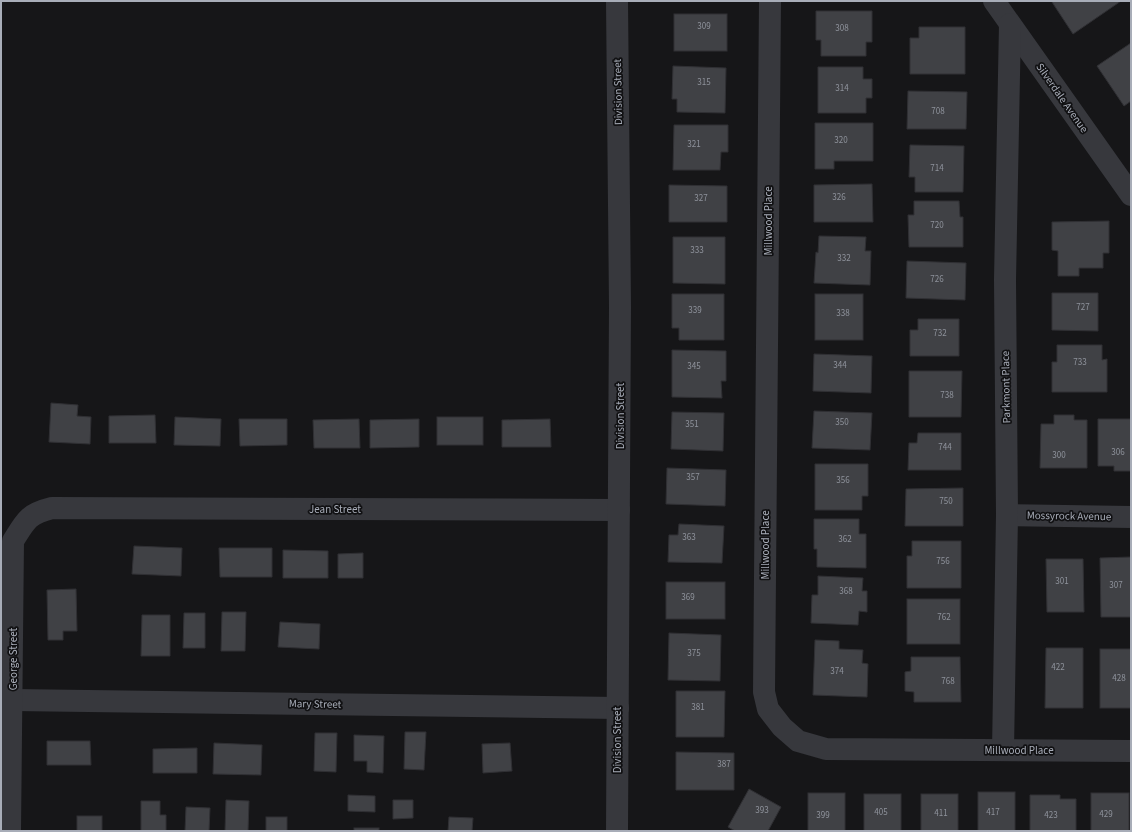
<svg xmlns="http://www.w3.org/2000/svg" width="1132" height="832" viewBox="0 0 1132 832" font-family="'Source Sans 3',sans-serif">
<style>
.building{fill:#404145;stroke:#303034}
.lines{fill:none;stroke-linecap:round;stroke-linejoin:round}
.minor{stroke:#37383d;stroke-width:22}
.labels{text-anchor:middle;dominant-baseline:central;stroke-width:3.5;stroke-linejoin:round;paint-order:stroke}
.number-label{font-size:9px;fill:#8e929b}
.street-label{font-size:11px;fill:#a8adb8;stroke:#111113}
</style>
<rect width="100%" height="100%" fill="#161618"/>
<g class="building">
<polygon points="1054,1 1121,1 1073,34 1052,2"/>
<polygon points="816,11 872,11 872,42 866,42 866,56 821,56 821,40 816,40"/>
<rect x="674" y="14" width="53" height="37"/>
<polygon points="919,27 965,27 965,74 910,74 910,38 919,38"/>
<polygon points="1131,43 1131,101 1124,106 1097,66"/>
<polygon points="673,66 726,68 725,113 677,112 677,99 672,99"/>
<polygon points="818,67 863,67 863,79 872,79 872,98 866,98 866,113 818,113"/>
<polygon points="908,91 967,92 966,129 907,129"/>
<polygon points="815,123 873,123 873,161 834,161 834,169 815,169"/>
<polygon points="674,125 728,125 728,152 721,152 720,170 673,170"/>
<polygon points="910,145 964,146 963,192 915,192 915,177 909,177"/>
<polygon points="872,184 873,222 814,222 814,185"/>
<polygon points="669,185 727,186 727,222 669,222"/>
<polygon points="914,201 959,201 960,217 963,217 963,247 909,247 908,215 914,215"/>
<polygon points="1109,221 1109,253 1103,253 1103,268 1079,268 1079,276 1058,276 1058,251 1052,250 1052,222"/>
<polygon points="819,236 866,237 865,251 871,251 870,285 814,283 816,252 818,253"/>
<polygon points="673,237 725,237 725,284 673,283"/>
<polygon points="907,261 966,263 965,300 906,298"/>
<polygon points="1052,293 1098,293 1098,331 1052,330"/>
<polygon points="672,294 724,294 724,340 679,340 679,328 672,328"/>
<rect x="815" y="294" width="48" height="46"/>
<polygon points="918,319 959,319 959,356 910,356 910,330 918,330"/>
<polygon points="1057,345 1102,345 1102,360 1107,359 1107,392 1052,392 1052,362 1057,362"/>
<polygon points="672,350 726,351 726,381 721,381 722,398 672,397"/>
<polygon points="814,354 872,356 871,393 813,391"/>
<polygon points="909,371 962,371 961,417 909,417"/>
<polygon points="51,403 78,405 77,416 91,417 90,444 49,442"/>
<polygon points="814,411 872,413 870,450 812,448"/>
<polygon points="672,412 724,413 723,451 671,449"/>
<polygon points="155,415 156,443 109,443 109,416"/>
<polygon points="1054,415 1074,415 1074,420 1087,420 1087,468 1040,468 1041,424 1054,424"/>
<polygon points="175,417 221,419 220,446 174,445"/>
<rect x="437" y="417" width="46" height="28"/>
<polygon points="239,419 287,419 287,445 240,446"/>
<polygon points="359,419 360,448 314,448 313,420"/>
<polygon points="419,419 419,447 370,448 370,420"/>
<polygon points="550,419 551,447 502,447 502,420"/>
<polygon points="1098,419 1131,419 1131,471 1114,471 1114,466 1098,466"/>
<polygon points="918,433 961,433 961,470 908,470 909,443 917,443"/>
<polygon points="815,464 868,464 868,496 862,496 862,510 815,510"/>
<polygon points="667,468 726,470 725,506 666,504"/>
<polygon points="963,488 963,526 905,526 906,489"/>
<polygon points="814,519 859,519 859,534 866,534 866,568 817,567 817,549 814,549"/>
<polygon points="679,524 724,526 722,563 668,562 669,535 678,535"/>
<polygon points="912,541 961,541 961,588 907,588 907,556 912,556"/>
<polygon points="134,546 182,548 181,576 132,574"/>
<polygon points="219,548 272,548 272,577 220,577"/>
<polygon points="283,550 328,551 328,578 283,578"/>
<polygon points="363,553 363,578 338,578 338,554"/>
<polygon points="1131,557 1131,617 1101,617 1100,558"/>
<polygon points="1046,559 1083,559 1084,612 1047,612"/>
<polygon points="818,576 863,578 862,591 867,591 867,612 859,611 858,625 811,623 812,595 818,595"/>
<rect x="666" y="582" width="59" height="37"/>
<polygon points="76,589 77,631 63,631 63,640 48,640 47,590"/>
<rect x="907" y="599" width="53" height="45"/>
<polygon points="222,612 246,612 245,651 221,651"/>
<polygon points="184,613 205,613 205,648 183,648"/>
<polygon points="142,615 170,615 170,656 141,656"/>
<polygon points="280,622 320,624 319,649 278,647"/>
<polygon points="669,633 721,635 720,681 668,680"/>
<polygon points="815,640 839,641 839,649 863,650 862,663 868,664 867,697 813,695"/>
<polygon points="1046,648 1083,648 1083,708 1045,708"/>
<rect x="1100" y="649" width="31" height="59"/>
<polygon points="911,657 960,657 961,702 914,702 914,692 905,691 905,672 911,671"/>
<polygon points="676,691 725,691 724,737 676,737"/>
<polygon points="405,732 426,732 424,770 404,769"/>
<polygon points="315,733 337,733 336,772 314,771"/>
<polygon points="354,735 384,736 383,773 367,772 367,761 354,761"/>
<polygon points="47,741 90,741 91,765 47,765"/>
<polygon points="214,743 262,745 261,775 213,774"/>
<polygon points="510,743 512,771 483,773 482,744"/>
<polygon points="197,748 197,773 153,773 153,749"/>
<polygon points="676,752 734,753 734,790 676,790"/>
<polygon points="749,789 781,807 768,831 735,831 728,827"/>
<rect x="978" y="792" width="37" height="39"/>
<rect x="808" y="793" width="37" height="38"/>
<rect x="1091" y="793" width="38" height="38"/>
<rect x="864" y="794" width="37" height="37"/>
<rect x="921" y="794" width="37" height="37"/>
<polygon points="348,795 375,796 375,812 348,811"/>
<polygon points="1030,795 1060,795 1060,799 1076,799 1076,831 1030,831"/>
<polygon points="226,800 249,801 248,831 225,831"/>
<polygon points="393,800 413,800 413,818 393,819"/>
<polygon points="141,801 160,801 160,815 166,815 166,831 141,831"/>
<polygon points="186,807 210,808 209,831 185,831"/>
<rect x="77" y="816" width="25" height="15"/>
<rect x="266" y="817" width="21" height="14"/>
<polygon points="449,817 473,818 472,831 448,831"/>
<rect x="354" y="828" width="25" height="3"/>
</g>
<g class="lines">
<g class="minor">
<polyline points="770,1 764,692 768,709 782,727 798,741 826,749 1131,751"/>
<polyline points="994,1 1131,195"/>
<polyline points="1007,515 1131,517"/>
<polyline points="13,700 618,708"/>
<polyline points="1003,750 1007,515 1005,280 1010,24"/>
<path d="M10 831 13 541C26 520 28 514 52 508L619 510"/>
<polyline points="617,831 620,306 617,1"/>
</g>
</g>
<g class="labels">
<g class="number-label">
<text x="704" y="26">309</text>
<text x="842" y="28">308</text>
<text x="704" y="82">315</text>
<text x="842" y="88">314</text>
<text x="938" y="111">708</text>
<text x="841" y="140">320</text>
<text x="694" y="144">321</text>
<text x="937" y="168">714</text>
<text x="839" y="197">326</text>
<text x="701" y="198">327</text>
<text x="937" y="225">720</text>
<text x="697" y="250">333</text>
<text x="844" y="258">332</text>
<text x="937" y="279">726</text>
<text x="1083" y="307">727</text>
<text x="695" y="310">339</text>
<text x="843" y="313">338</text>
<text x="940" y="333">732</text>
<text x="1080" y="362">733</text>
<text x="840" y="365">344</text>
<text x="694" y="366">345</text>
<text x="947" y="395">738</text>
<text x="842" y="422">350</text>
<text x="692" y="424">351</text>
<text x="945" y="447">744</text>
<text x="1118" y="452">306</text>
<text x="1059" y="455">300</text>
<text x="693" y="477">357</text>
<text x="843" y="480">356</text>
<text x="946" y="501">750</text>
<text x="689" y="537">363</text>
<text x="845" y="539">362</text>
<text x="943" y="561">756</text>
<text x="1062" y="581">301</text>
<text x="1116" y="585">307</text>
<text x="846" y="591">368</text>
<text x="688" y="597">369</text>
<text x="944" y="617">762</text>
<text x="694" y="653">375</text>
<text x="1058" y="667">422</text>
<text x="837" y="671">374</text>
<text x="1119" y="678">428</text>
<text x="948" y="681">768</text>
<text x="698" y="707">381</text>
<text x="724" y="764">387</text>
<text x="762" y="810">393</text>
<text x="881" y="812">405</text>
<text x="993" y="812">417</text>
<text x="941" y="813">411</text>
<text x="1106" y="814">429</text>
<text x="823" y="815">399</text>
<text x="1051" y="815">423</text>
</g>
<g class="street-label">
<text transform="translate(618 92) rotate(-91)">Division Street</text>
<text transform="translate(1062 98) rotate(55)">Silverdale Avenue</text>
<text transform="translate(768 221) rotate(-90)">Millwood Place</text>
<text transform="translate(1006 387) rotate(-91)">Parkmont Place</text>
<text transform="translate(620 416) rotate(-90)">Division Street</text>
<text x="335" y="509">Jean Street</text>
<text transform="translate(1069 516) rotate(1)">Mossyrock Avenue</text>
<text transform="translate(765 545) rotate(-90)">Millwood Place</text>
<text transform="translate(13 659) rotate(-90)">George Street</text>
<text transform="translate(315 704) rotate(1)">Mary Street</text>
<text transform="translate(617 740) rotate(-90)">Division Street</text>
<text x="1019" y="750">Millwood Place</text>
</g>
</g>
<rect width="1132" height="832" fill="none" stroke="#a8adb8" stroke-width="4"/>
</svg>
